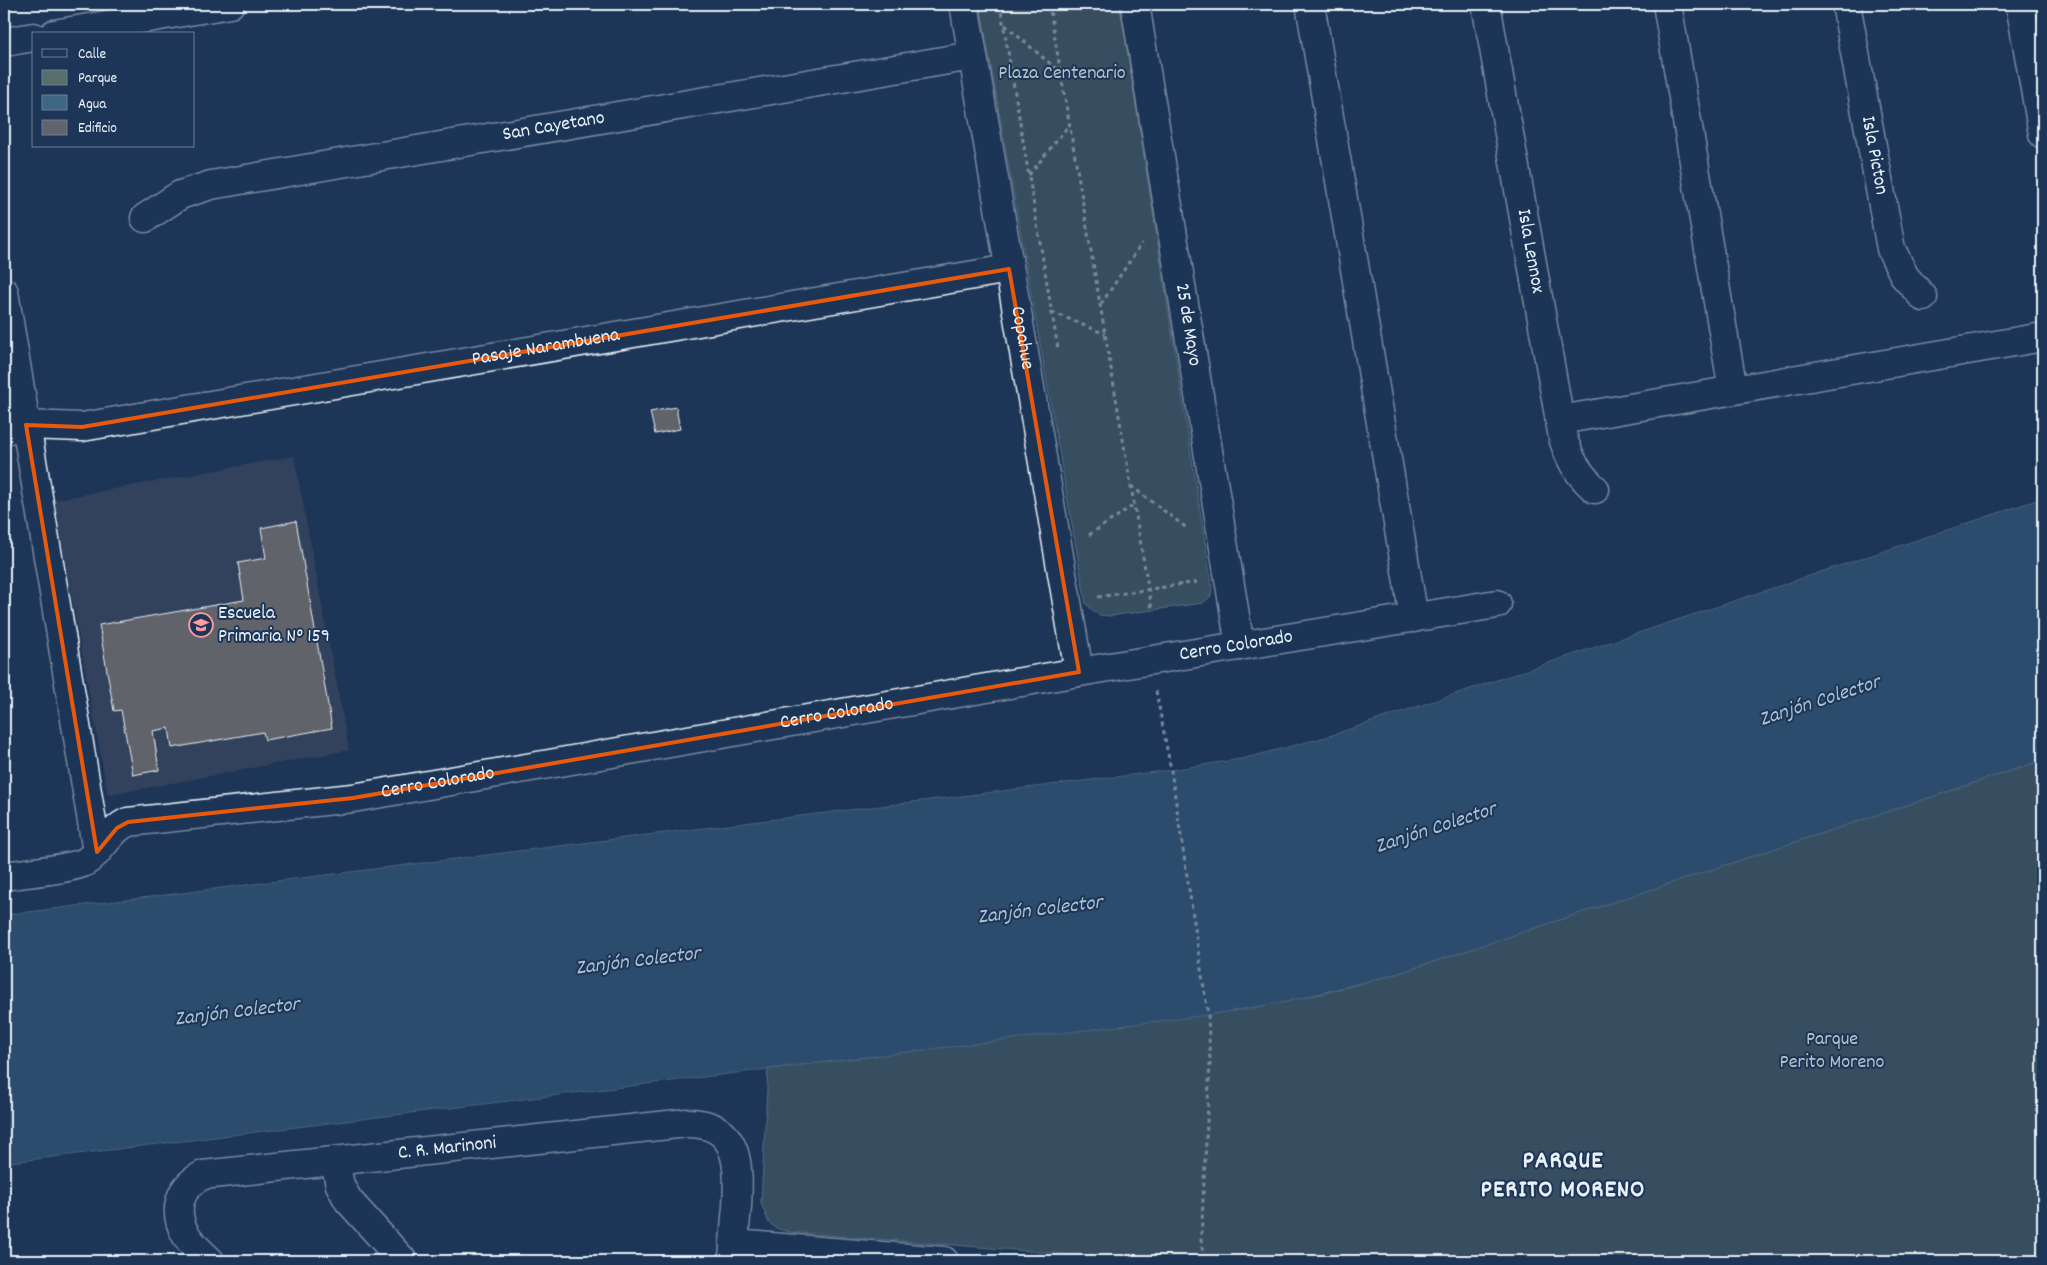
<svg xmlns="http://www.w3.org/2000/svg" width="2047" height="1265" viewBox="0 0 2047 1265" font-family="Dekko,sans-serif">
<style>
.built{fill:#31435d}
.green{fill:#596e6a;stroke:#a0b0b1}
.water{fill:#3e6785;stroke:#829eb3}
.building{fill:#61646b;stroke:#e8f1f8}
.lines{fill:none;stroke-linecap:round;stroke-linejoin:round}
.street-casing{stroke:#e8f1f8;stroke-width:31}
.path{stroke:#e8f1f8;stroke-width:3;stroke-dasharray:4 4;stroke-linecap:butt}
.street{stroke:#1d3557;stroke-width:28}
.marked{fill:none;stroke:#e8590c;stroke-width:4;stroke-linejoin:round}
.labels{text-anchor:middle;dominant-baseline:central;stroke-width:4;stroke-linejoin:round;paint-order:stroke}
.park-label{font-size:20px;fill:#b6c3c6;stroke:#1d3557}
.street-label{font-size:20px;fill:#e8f1f8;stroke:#1d3557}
.poi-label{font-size:20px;fill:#e8f1f8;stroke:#1d3557;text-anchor:start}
.water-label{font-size:21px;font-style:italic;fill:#acc1d0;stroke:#1d3557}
.district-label{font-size:25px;font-weight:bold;letter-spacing:1px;fill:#e8f1f8;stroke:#1d3557}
</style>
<rect width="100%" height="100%" fill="#1d3557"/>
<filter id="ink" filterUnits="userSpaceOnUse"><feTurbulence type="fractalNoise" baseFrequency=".02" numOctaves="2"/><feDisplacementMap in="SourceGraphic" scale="10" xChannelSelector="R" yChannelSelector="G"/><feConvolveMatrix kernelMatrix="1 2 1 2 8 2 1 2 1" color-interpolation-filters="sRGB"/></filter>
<g filter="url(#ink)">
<polygon class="built" points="294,456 349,750 108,795 54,500"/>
<g class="green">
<polygon points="980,4 1120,4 1212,586 1211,596 1203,603 1110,616 1098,615 1086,604"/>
<polygon points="2043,760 2043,1261 1154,1261 790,1232 778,1229 769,1223 761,1203 768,1069 1247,1009 1325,993 1402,972"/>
</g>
<polygon class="water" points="2043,498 2043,760 1402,972 1286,1002 1208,1015 4,1163 4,915 1171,770 1246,758 1326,737"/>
<g class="building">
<polygon points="676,407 680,429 655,434 650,412"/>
<polygon points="296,521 332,728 265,740 263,732 172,748 169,728 153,731 159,770 133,775 121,710 114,711 99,625 244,600 238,563 266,558 261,528"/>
</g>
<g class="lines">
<g class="street-casing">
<g id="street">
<path id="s1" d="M964 4 1079 672"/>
<path id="s2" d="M1135 4 1240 646"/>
<polyline points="1310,4 1414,618"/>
<path id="s3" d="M1486 4 1563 438C1570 460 1578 474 1595 489"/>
<polyline points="1667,4 1733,390"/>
<path id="s4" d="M1846 4 1891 249 1905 277 1923 297"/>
<polyline points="2020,4 2043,134"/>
<polyline points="54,34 230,4"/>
<polyline points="4,42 34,37"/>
<path id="s5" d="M145 218 180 195 211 185 972 56"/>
<polyline points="4,292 97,852"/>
<polyline points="1560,420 2043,337"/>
<path id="s6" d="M4 430 26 425 82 427 1009 269"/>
<path id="s7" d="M4 876C21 873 72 869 85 862 103 851 109 830 128 822L353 798 1079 672 1497 604"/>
<polyline points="335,1161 340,1185 348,1200 403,1261"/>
<polyline points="734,1244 944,1261"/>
<path id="s8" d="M210 1261C202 1253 192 1245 186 1235 172 1211 179 1187 203 1175L687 1123C741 1123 739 1167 737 1207 735 1225 734 1243 733 1261"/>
</g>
</g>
<g class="path">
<polyline points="1000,4 1058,349"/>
<polyline points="1049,4 1152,610"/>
<polyline points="1005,25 1061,73"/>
<polyline points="1029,175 1069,125"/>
<polyline points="1101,304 1142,243"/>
<polyline points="1052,312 1105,334"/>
<polyline points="1131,486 1188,529"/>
<polyline points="1089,535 1134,505"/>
<polyline points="1098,597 1198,582"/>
<polyline points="1156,691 1171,770 1208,1015 1210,1062 1201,1240 1204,1261"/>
</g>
<use href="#street" class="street"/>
</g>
</g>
<path d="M0 0H2047V1265H0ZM1009 269 1079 672 353 798 128 822 117 828 97 852 26 425 82 427Z" fill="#1d3557" fill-opacity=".55" fill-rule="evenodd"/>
<path class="marked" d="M1009 269 1079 672 353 798 128 822 117 828 97 852 26 425 82 427Z"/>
<defs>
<g id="school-ring" transform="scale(1.25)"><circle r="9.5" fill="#1d3557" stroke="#ff9aa2" stroke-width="1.5"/><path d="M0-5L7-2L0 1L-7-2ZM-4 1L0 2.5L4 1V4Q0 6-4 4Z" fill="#ff9aa2"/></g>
</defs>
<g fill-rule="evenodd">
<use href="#school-ring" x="201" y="625"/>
</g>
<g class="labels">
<g class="park-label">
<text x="1062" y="74">Plaza Centenario</text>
<text x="1832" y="1040">Parque<tspan x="1832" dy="23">Perito Moreno</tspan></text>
</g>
<g class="street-label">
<text stroke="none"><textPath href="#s5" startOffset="422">San Cayetano</textPath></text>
<text stroke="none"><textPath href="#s4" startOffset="154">Isla Picton</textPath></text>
<text stroke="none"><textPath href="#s3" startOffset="251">Isla Lennox</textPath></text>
<text stroke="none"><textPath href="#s2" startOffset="325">25 de Mayo</textPath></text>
<text stroke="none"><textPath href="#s1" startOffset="339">Copahue</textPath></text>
<text stroke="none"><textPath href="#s6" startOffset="549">Pasaje Narambuena</textPath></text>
<text stroke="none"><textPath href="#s7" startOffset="1264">Cerro Colorado</textPath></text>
<text stroke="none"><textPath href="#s7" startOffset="859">Cerro Colorado</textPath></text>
<text stroke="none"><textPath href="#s7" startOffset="454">Cerro Colorado</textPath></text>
<text stroke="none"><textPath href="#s8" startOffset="352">C. R. Marinoni</textPath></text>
</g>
<g class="poi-label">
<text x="218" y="614">Escuela<tspan x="218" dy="23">Primaria N° 159</tspan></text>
</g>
<g class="water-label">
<text transform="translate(1820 702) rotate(-18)">Zanjón Colector</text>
<text transform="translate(1436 829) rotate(-18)">Zanjón Colector</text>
<text transform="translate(1040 911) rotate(-7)">Zanjón Colector</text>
<text transform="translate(638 962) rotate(-7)">Zanjón Colector</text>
<text transform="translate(237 1013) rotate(-7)">Zanjón Colector</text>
</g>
<g class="district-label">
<text x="1563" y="1162">PARQUE<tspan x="1563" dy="29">PERITO MORENO</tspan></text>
</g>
</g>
<rect width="2047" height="1265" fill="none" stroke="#1d3557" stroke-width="20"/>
<rect x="10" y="10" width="2027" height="1245" fill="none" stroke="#e8f1f8" stroke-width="2" filter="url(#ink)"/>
<rect x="32" y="32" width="162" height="115" fill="#1d3557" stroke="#6e8097"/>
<rect x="42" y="49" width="25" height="8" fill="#1d3557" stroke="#6e8097"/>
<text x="78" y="58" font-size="15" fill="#e8f1f8">Calle</text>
<rect x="42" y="70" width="25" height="15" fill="#596e6a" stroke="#6e8097"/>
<text x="78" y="82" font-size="15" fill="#e8f1f8">Parque</text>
<rect x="42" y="95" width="25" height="15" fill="#3e6785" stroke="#6e8097"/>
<text x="78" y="108" font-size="15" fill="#e8f1f8">Agua</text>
<rect x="42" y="120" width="25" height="15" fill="#61646b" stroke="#6e8097"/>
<text x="78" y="132" font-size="15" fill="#e8f1f8">Edificio</text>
</svg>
